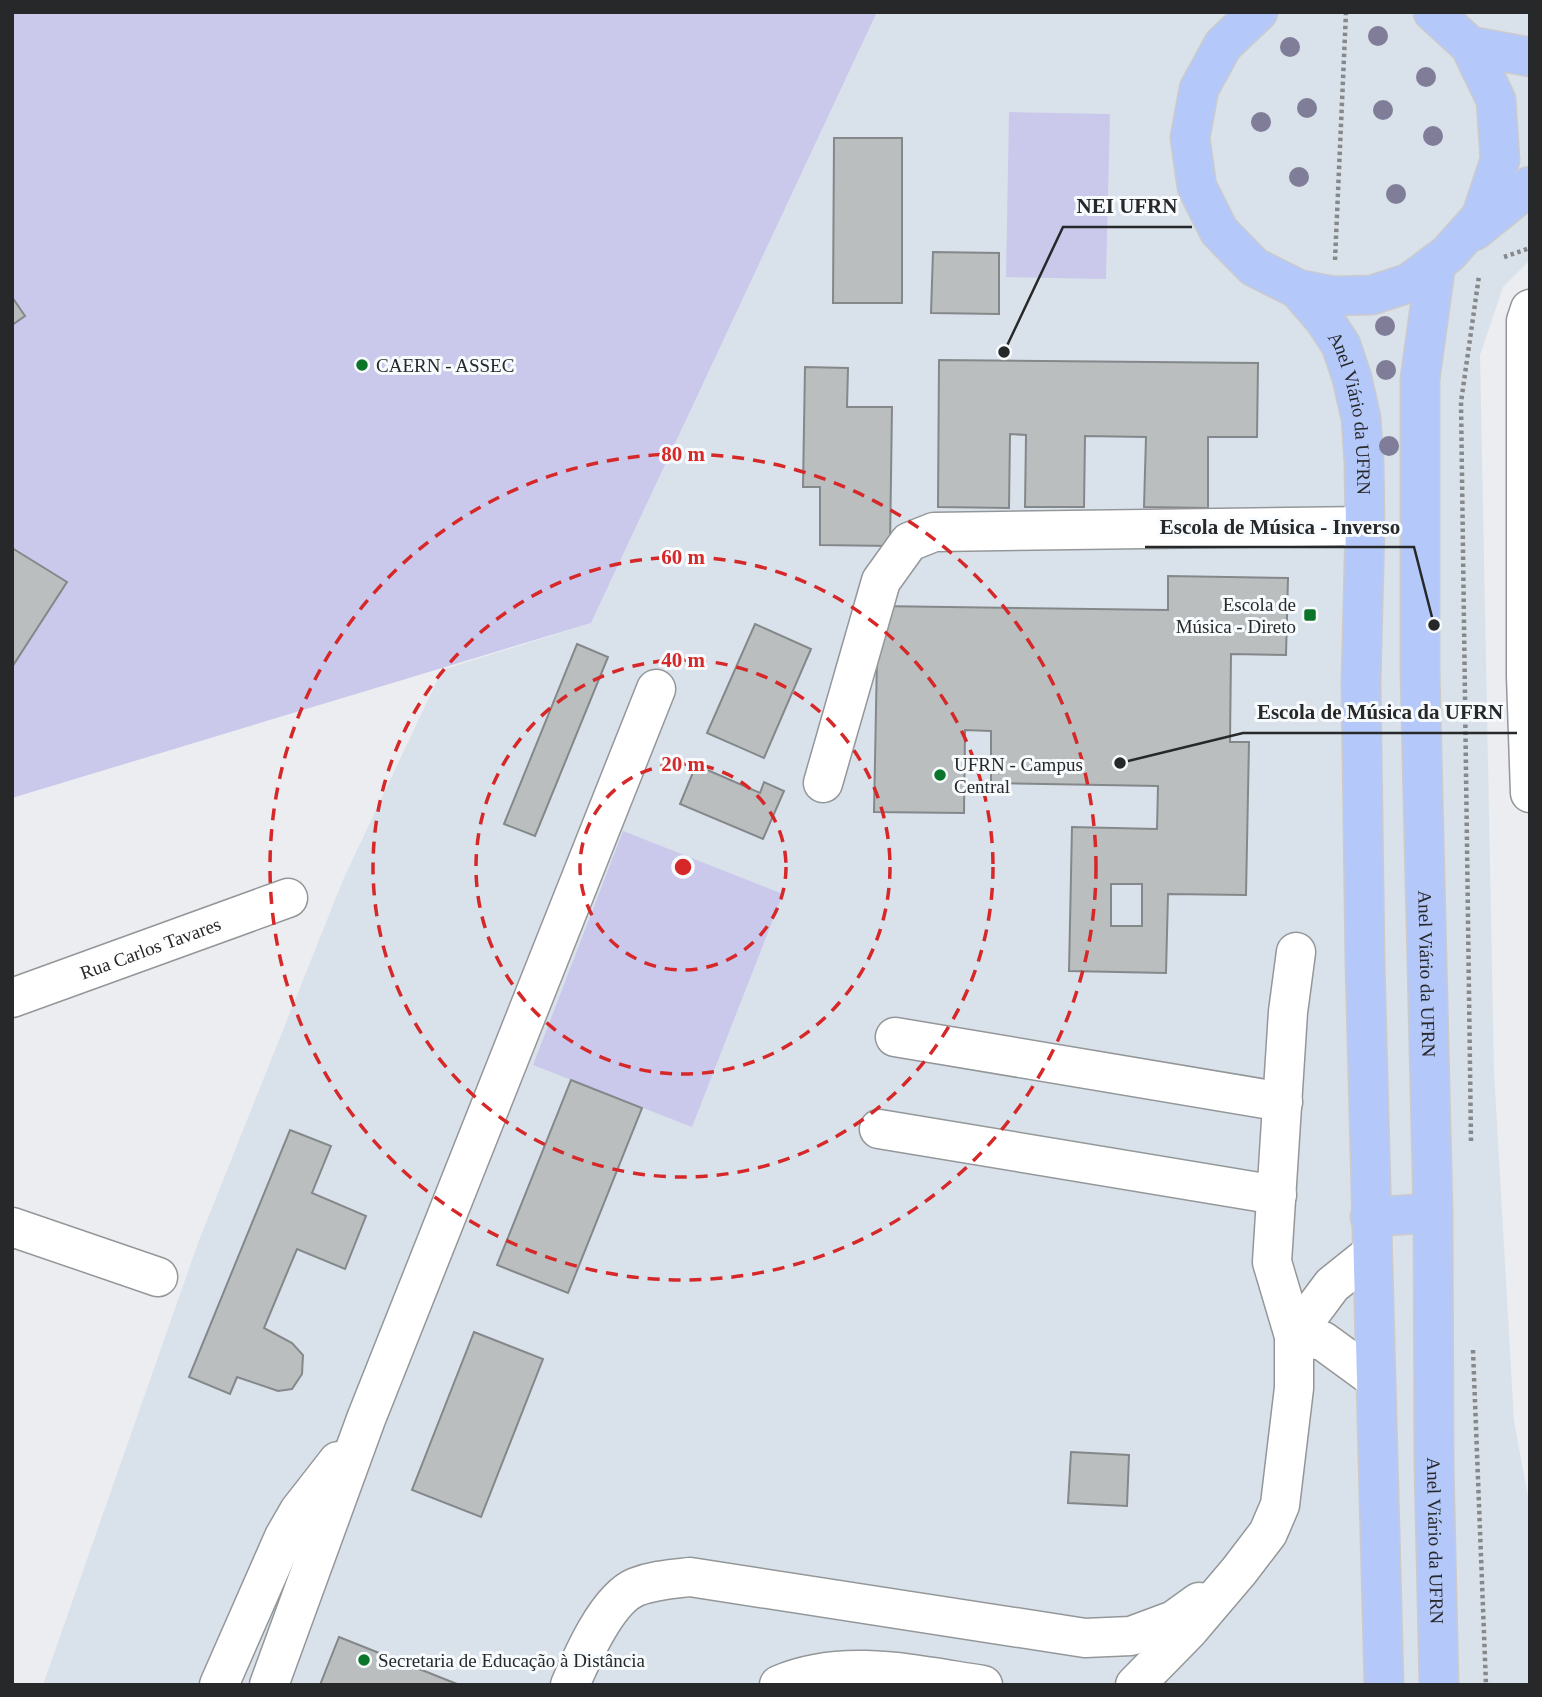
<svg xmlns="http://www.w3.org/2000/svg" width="1542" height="1697" viewBox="0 0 1542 1697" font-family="'Times New Roman',serif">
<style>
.built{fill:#d9e2ea}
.pitch{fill:#cac9ec}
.building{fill:#babebf;stroke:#85888a;stroke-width:2;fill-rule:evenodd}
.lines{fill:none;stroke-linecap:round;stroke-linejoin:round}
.minor-casing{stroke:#949799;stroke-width:41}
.major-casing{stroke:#cbcbcc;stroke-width:41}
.path{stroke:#87888a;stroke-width:4.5;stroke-dasharray:3.5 3.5;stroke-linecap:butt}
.minor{stroke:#fff;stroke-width:38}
.major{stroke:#b5c8fa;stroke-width:38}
.tree{fill:#807d98}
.ring{fill:none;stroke:#d62828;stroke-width:3.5;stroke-dasharray:12 9}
.poi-dot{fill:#0b7629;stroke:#f8fbfd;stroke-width:2.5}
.labels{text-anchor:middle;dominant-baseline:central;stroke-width:6;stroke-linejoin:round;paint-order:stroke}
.poi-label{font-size:19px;fill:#272829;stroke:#f8fbfd;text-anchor:start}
.street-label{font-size:19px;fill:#272829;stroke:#f8fbfd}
.centre{fill:#d62828;stroke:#f8fbfd;stroke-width:3.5}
.ring-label{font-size:21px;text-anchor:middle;font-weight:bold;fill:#d62828;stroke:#f8fbfd;stroke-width:6;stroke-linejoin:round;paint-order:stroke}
.leader{fill:none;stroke:#272829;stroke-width:2.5}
.callout-dot{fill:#272829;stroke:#f8fbfd;stroke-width:2.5}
.callout-label{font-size:21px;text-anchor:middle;font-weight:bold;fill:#272829;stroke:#f8fbfd;stroke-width:6;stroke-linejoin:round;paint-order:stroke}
</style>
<rect width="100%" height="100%" fill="#ebedf0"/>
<polygon class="built" points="877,12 1530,12 1530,260 1503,287 1480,355 1494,1072 1514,1421 1530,1507 1530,1685 43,1685 198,1243 343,880 442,670 591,623"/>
<g class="pitch">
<polygon points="12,12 877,12 591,623 12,798"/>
<polygon points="1009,112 1110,114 1106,279 1006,277"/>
<polygon points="623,831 783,894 692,1127 533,1065"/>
</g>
<g class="building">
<polygon points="834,138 902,138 902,303 833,303"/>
<polygon points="933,252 999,253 999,314 931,313"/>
<polygon points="12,297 25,316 12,325"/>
<polygon points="939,360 1258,363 1257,437 1208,437 1208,508 1144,507 1146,437 1085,436 1084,507 1025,507 1026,435 1010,434 1009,508 938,507"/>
<polygon points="805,367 848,368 847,407 892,407 890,546 820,545 820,487 803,487"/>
<polygon points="12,548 67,582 12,667"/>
<path d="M1168 576 1288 578 1286 655 1231 654 1230 742H1249L1246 895 1168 894 1166 973 1069 971 1072 827 1157 829 1158 786 991 783V731L965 730 964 813 874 812 878 606 1168 610ZM1111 884H1142V926H1111Z"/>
<polygon points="755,624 811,649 764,758 707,733"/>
<polygon points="577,644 608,657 535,836 504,824"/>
<polygon points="696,765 760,793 764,782 784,791 763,839 680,804"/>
<polygon points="571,1080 642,1108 568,1293 497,1265"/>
<polygon points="290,1130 331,1146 312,1193 366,1216 345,1269 297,1249 264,1328 292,1343 303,1355 302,1374 292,1389 278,1391 237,1377 230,1394 189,1377"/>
<polygon points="474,1332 543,1359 481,1517 412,1490"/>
<polygon points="1071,1452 1129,1455 1127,1506 1068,1503"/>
<polygon points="339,1637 457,1684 457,1685 320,1685"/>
</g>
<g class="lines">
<g class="minor-casing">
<g id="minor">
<polyline points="1530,309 1526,321 1526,676 1530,793"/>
<polyline points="823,783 881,581 909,542 934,532 1365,526"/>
<path id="s1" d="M12 998 288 898"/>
<polyline points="895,1037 1283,1102"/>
<polyline points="879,1129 1277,1195"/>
<polyline points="12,1227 158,1277"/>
<polyline points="1294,1336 1332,1285 1372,1253"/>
<polyline points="1294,1336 1323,1341 1375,1379"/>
<polyline points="219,1685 284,1537 299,1511 338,1461"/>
<polyline points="269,1685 366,1419 656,689"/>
<path d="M570 1685C582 1657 607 1599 636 1587 654 1580 672 1579 690 1577L1085 1638 1131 1636 1174 1620 1199 1602"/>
<path d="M779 1685C843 1657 916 1675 983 1685"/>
<polyline points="1135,1685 1188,1631 1239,1571 1268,1533 1280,1505 1294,1388 1294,1336 1272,1262 1288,1012 1296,952"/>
</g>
</g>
<g class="major-casing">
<g id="major">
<polyline points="1258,12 1223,45 1199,89 1190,138 1197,187 1219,231 1254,267 1298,289 1333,296 1372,295 1409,283 1448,254 1481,217 1500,160 1496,100 1470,46 1433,12"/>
<polyline points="1470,46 1530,57"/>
<polyline points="1474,231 1530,186"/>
<path id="s2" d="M1436 263 1420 379V671L1433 1213 1434 1465 1439 1685"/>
<path id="s3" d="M1298 289 1323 318 1341 345 1352 378 1361 418 1364 462 1365 526 1361 682 1365 962 1384 1685"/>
<polyline points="1370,1217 1433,1213"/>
</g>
</g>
<g class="path">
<polyline points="1504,257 1530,248"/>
<polyline points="1335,260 1346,12"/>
<polyline points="1471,1141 1461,402 1479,276"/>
<polyline points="1473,1350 1486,1685"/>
</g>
<use href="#minor" class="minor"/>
<use href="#major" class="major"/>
</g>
<g class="tree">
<circle cx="1378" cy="36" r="10"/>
<circle cx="1290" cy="47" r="10"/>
<circle cx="1426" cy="77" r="10"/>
<circle cx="1307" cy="108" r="10"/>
<circle cx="1383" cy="110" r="10"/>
<circle cx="1261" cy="122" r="10"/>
<circle cx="1433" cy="136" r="10"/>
<circle cx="1299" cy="177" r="10"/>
<circle cx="1396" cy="194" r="10"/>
<circle cx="1385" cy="326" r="10"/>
<circle cx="1386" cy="370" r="10"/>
<circle cx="1389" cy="446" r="10"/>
</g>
<g class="ring">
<circle cx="683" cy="867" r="103"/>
<circle cx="683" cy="867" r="207"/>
<circle cx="683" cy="867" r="310"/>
<circle cx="683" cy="867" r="413"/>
</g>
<g class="poi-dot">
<circle cx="362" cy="365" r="7"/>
<rect x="1303" y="608" width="14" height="14" rx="3.5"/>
<circle cx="940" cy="775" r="7"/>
<circle cx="364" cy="1660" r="7"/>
</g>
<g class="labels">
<g class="poi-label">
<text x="376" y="365">CAERN - ASSEC</text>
<text x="1296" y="604" text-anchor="end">Escola de<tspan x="1296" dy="22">Música - Direto</tspan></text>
<text x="954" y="764">UFRN - Campus<tspan x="954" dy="22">Central</tspan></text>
<text x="378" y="1660">Secretaria de Educação à Distância</text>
</g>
<g class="street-label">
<text stroke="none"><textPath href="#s3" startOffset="140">Anel Viário da UFRN</textPath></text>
<text stroke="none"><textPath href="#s1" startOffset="147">Rua Carlos Tavares</textPath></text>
<text stroke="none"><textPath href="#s2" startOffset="712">Anel Viário da UFRN</textPath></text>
<text stroke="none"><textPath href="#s2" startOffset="1279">Anel Viário da UFRN</textPath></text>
</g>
</g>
<circle cx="683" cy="867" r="10" class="centre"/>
<g class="ring-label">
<text x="683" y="461">80 m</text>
<text x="683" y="564">60 m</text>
<text x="683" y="667">40 m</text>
<text x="683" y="771">20 m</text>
</g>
<path class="leader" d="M1004 352L1063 227H1192M1434 625L1414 547H1145M1120 763L1243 733H1517"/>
<g class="callout-dot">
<circle cx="1004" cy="352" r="7"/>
<circle cx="1434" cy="625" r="7"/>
<circle cx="1120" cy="763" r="7"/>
</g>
<g class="callout-label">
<text x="1127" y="213">NEI UFRN</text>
<text x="1280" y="534">Escola de Música - Inverso</text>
<text x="1380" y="719">Escola de Música da UFRN</text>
</g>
<rect width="1542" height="1697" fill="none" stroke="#272829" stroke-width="28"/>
</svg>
